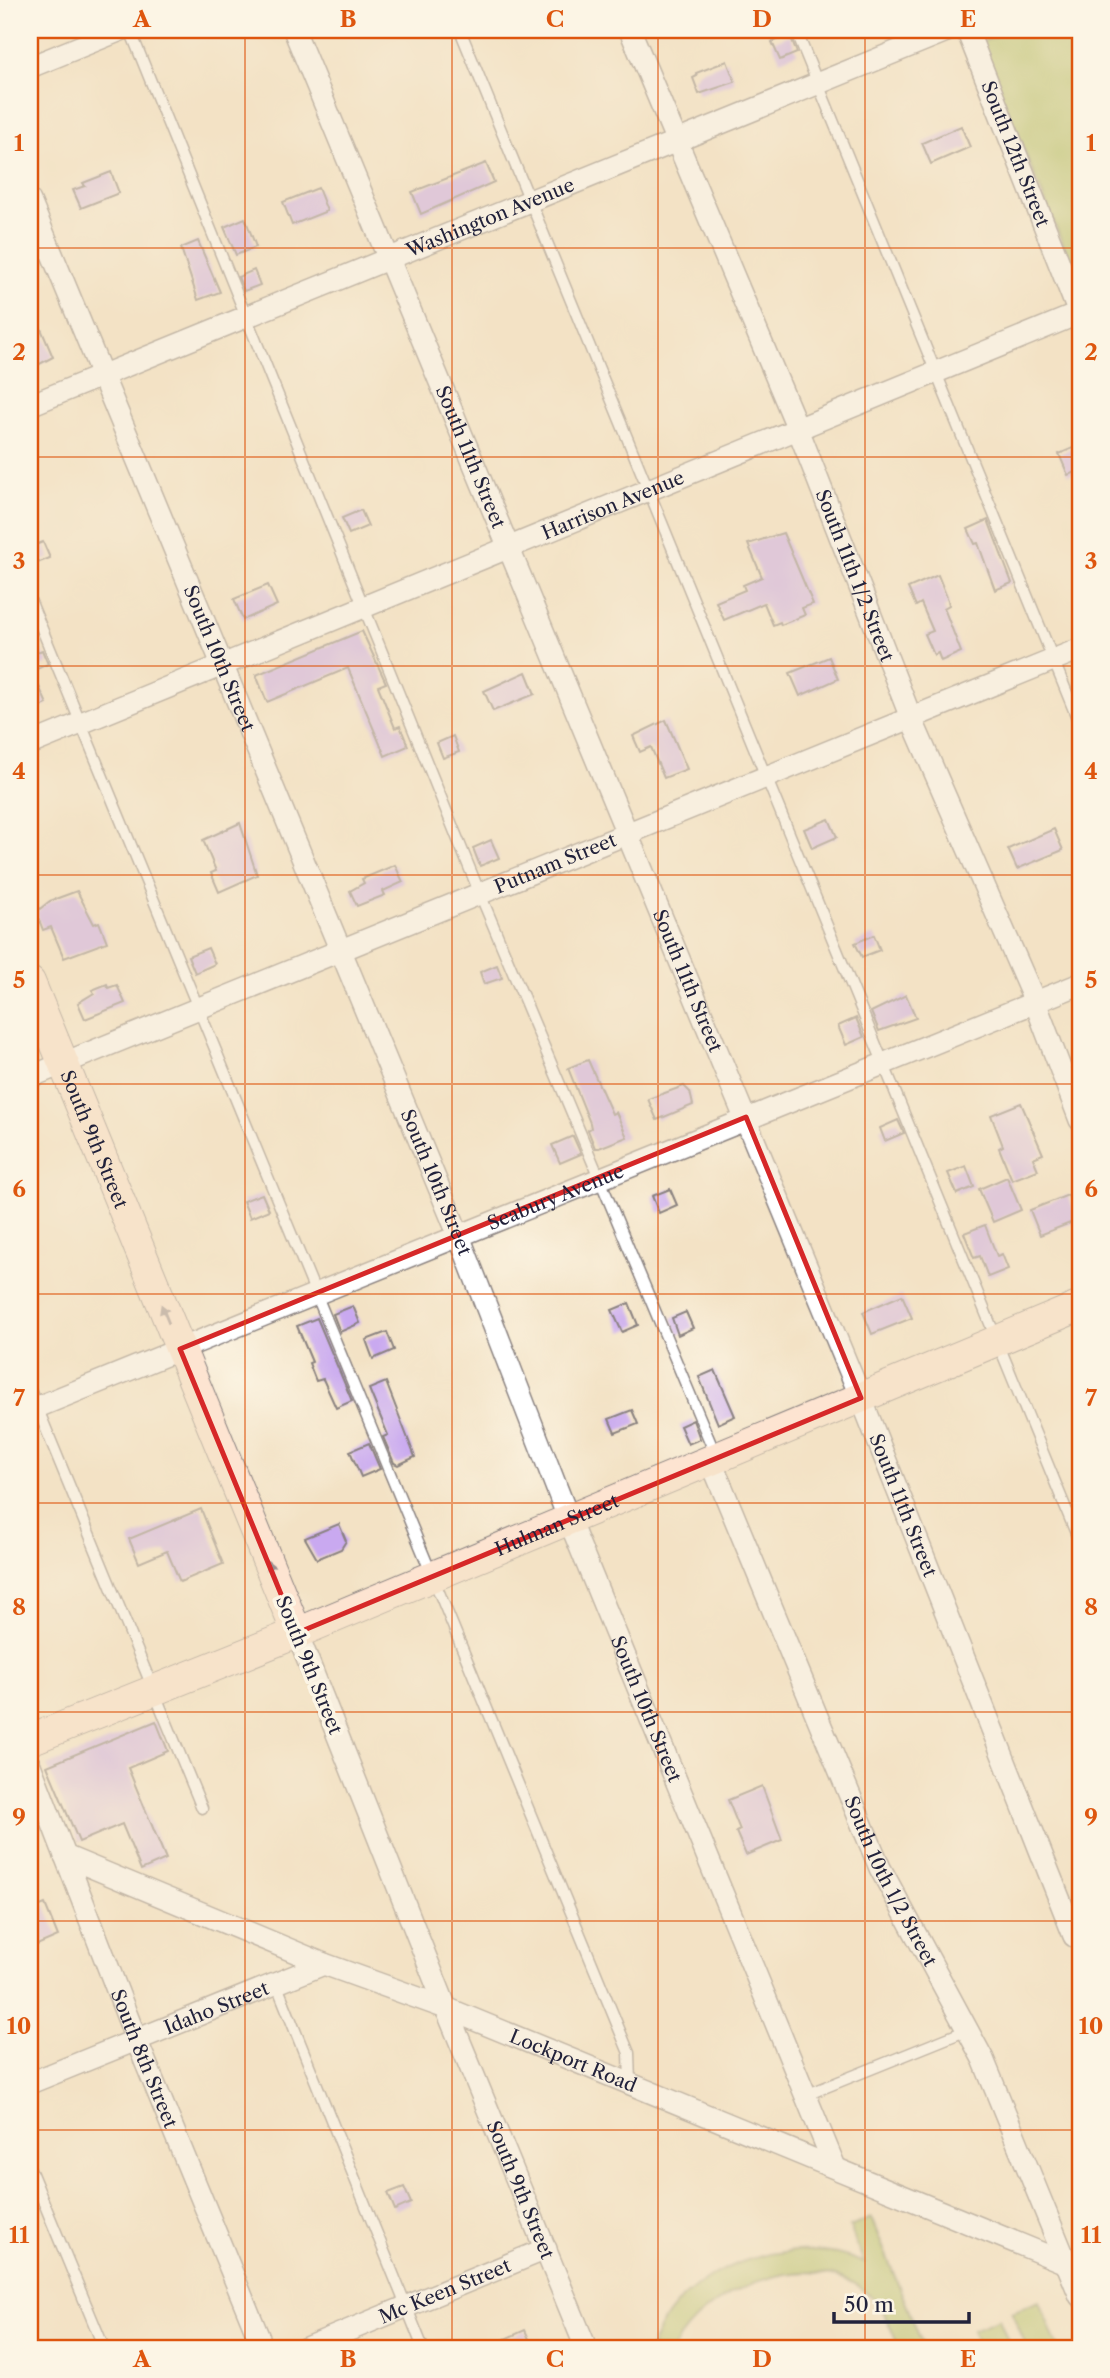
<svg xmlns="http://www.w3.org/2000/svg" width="1110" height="2378" viewBox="0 0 1110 2378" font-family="'Libre Caslon Text',serif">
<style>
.green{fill:#adbf62;stroke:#68704e;stroke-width:2}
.building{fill:#c9a9f0}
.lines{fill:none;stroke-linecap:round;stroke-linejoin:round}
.lane-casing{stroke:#8a8280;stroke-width:13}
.street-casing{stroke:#8a8280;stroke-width:24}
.secondary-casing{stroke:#8a8280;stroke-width:32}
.lane{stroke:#fff;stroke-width:10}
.street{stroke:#fff;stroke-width:21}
.secondary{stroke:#fde4d1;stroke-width:30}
.oneway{fill:#9a8d8e}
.marked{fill:none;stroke:#d62828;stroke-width:5;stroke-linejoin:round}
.grid{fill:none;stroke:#de560e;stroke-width:2;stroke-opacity:0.55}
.labels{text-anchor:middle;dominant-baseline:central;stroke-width:7;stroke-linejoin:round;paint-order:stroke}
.street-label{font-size:19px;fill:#22223b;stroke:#fcf5e5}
.neatline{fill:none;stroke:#de560e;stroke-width:2.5}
.grid-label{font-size:23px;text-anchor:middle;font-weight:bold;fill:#de560e}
</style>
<rect width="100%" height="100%" fill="#fcf5e5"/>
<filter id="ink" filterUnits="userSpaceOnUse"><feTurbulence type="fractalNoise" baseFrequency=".0143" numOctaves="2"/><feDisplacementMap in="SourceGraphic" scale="14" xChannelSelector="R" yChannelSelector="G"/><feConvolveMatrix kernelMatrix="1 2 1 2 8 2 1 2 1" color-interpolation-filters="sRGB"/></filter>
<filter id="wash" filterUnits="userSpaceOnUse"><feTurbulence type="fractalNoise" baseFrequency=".00686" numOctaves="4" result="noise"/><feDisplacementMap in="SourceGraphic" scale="28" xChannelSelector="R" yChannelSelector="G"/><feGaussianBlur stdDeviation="1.57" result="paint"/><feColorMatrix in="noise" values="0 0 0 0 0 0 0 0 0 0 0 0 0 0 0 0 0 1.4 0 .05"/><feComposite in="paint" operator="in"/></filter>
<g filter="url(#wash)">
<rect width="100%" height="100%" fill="#f3e2c5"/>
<g class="green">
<polygon points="1011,30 1080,30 1080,285 979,43"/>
<path d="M871 2218 924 2348H899C890 2326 883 2305 863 2290 808 2246 703 2291 674 2348H651C677 2268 790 2229 864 2263L850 2227Z"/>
<polygon points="1039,2301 1058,2348 1027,2348 1012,2312"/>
<polygon points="999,2319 1011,2348 979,2348 972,2330"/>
</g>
<g id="blocks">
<g class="building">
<polygon points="790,35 797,53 780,60 772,42"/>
<polygon points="727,61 735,82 699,94 693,78 697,76 696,73"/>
<polygon points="961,126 970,147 931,164 922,143"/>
<polygon points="486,163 494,182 421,214 412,192"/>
<polygon points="111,172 119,193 81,208 73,190 85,186 83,183"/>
<polygon points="318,188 327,211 292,225 283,202"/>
<polygon points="245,218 256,247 236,255 224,227"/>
<polygon points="198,241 220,292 198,300 181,248"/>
<polygon points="254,270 260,285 244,291 238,277"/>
<polygon points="30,303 53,357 30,369"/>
<polygon points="1080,445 1080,470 1068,475 1059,454"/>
<polygon points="361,510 368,526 349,534 342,518"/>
<polygon points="988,520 1012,583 995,590 978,543 975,544 968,529"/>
<polygon points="783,533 813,604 802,608 805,615 781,625 780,622 773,625 764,603 724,620 716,602 745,590 743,585 762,577 748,544"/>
<polygon points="43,542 50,558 30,566 30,547"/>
<polygon points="938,575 948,600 949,605 944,608 961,652 941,661 938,653 934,655 925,634 933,631 921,603 916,606 908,588"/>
<polygon points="268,585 277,605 243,620 234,599"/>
<polygon points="362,631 386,683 378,686 395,728 400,726 408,746 385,756 348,668 267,702 256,675"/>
<polygon points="42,650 48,664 32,671 47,704 30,712 30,655"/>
<polygon points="829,657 838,679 800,696 790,673"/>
<polygon points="526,672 535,694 493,711 484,691"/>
<polygon points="666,720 687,769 664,778 651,747 640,752 633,736"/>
<polygon points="453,736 459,752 443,758 437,743"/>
<polygon points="829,819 837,837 812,848 804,829"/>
<polygon points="240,823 257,875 219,892 211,873 216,871 203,840"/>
<polygon points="1054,829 1063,850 1017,869 1008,849"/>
<polygon points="491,840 499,858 480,866 473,848"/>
<polygon points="395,865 403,882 383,891 385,895 357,906 350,891 364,883 362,879"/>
<polygon points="77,891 94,924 99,922 107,942 64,958 51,927 43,930 36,912 50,901"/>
<polygon points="874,935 880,950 862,957 855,943"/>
<polygon points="208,948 215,964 195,973 188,956"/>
<polygon points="497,965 502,978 484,984 480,972"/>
<polygon points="107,984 108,988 117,985 125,1003 85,1019 78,1003 94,993 92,990"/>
<polygon points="906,995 916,1018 879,1031 871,1012"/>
<polygon points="856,1018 864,1037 846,1045 838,1026"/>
<polygon points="588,1060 612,1114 616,1112 627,1137 599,1148 595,1148 588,1130 591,1128 590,1123 568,1068"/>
<polygon points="684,1086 690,1092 693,1105 657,1120 648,1099"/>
<polygon points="1021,1103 1043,1154 1033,1158 1038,1170 1012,1180 999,1148 1003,1146 991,1115"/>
<polygon points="898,1120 904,1133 885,1141 880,1128"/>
<polygon points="573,1136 581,1154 560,1163 552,1145"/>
<polygon points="966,1166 974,1187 957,1194 948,1173"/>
<polygon points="1007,1177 1021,1210 993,1222 979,1189"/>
<polygon points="670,1189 677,1205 659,1213 652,1196"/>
<polygon points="262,1194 269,1210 250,1218 243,1201"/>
<polygon points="1068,1195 1078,1220 1040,1235 1030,1210"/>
<polygon points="985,1225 997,1256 1002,1254 1008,1269 988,1277 980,1256 974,1258 964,1233"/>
<polygon points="902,1295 912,1318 872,1334 863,1312"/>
<polygon points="629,1303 638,1325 622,1332 612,1310"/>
<polygon points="353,1306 360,1323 340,1332 333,1314"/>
<polygon points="686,1312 693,1328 678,1335 672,1318"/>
<polygon points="317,1318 352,1401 336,1408 323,1379 316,1381 309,1363 312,1362 297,1326"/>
<polygon points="387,1332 394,1350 373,1359 366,1340"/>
<polygon points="715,1370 735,1416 718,1424 699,1377"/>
<polygon points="386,1382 415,1457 398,1465 394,1463 383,1437 388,1435 369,1389"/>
<polygon points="632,1410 638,1424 615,1433 609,1419"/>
<polygon points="693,1420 700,1439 688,1444 680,1426"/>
<polygon points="369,1443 380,1469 361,1477 350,1451"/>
<polygon points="201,1509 223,1564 180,1582 167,1551 139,1563 129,1539"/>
<polygon points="339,1524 346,1541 341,1549 317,1559 305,1538"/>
<polygon points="156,1721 168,1751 128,1768 166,1859 141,1870 122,1824 79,1842 47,1766"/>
<polygon points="762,1786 782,1840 746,1855 736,1832 740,1830 728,1800"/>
<polygon points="45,1904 58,1936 30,1948 30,1910"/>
<polygon points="404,2187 411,2203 395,2210 388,2193"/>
<polygon points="525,2330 533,2348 485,2348"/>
</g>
</g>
</g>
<g filter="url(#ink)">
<use href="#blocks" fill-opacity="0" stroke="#8a8280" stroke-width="2"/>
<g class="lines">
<g class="lane-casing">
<g id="lane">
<polyline points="130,30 480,894 716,1456"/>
<polyline points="460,30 1080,1543"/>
<polyline points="796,30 1080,725"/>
<polyline points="30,600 629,2053 630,2083"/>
<polyline points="30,1390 202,1808"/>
<polyline points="276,1983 423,2348"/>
<polyline points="806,2095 965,2031"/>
<polyline points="30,2169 104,2348"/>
</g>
</g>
<g class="street-casing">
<g id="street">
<path id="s1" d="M294 30 861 1398 1074 1936"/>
<path id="s2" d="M630 30 798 429 911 718 1035 1002 1080 1120"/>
<path id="s3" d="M967 30 1080 316"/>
<polyline points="30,67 121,30"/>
<path id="s4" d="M30 201 459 1236 569 1520 835 2167"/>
<path id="s5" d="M30 405 949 30"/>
<path id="s6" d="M30 744 1080 313"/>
<path id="s7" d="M30 1077 1080 649"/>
<path id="s8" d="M30 1410 1080 984"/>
<path id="s9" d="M711 1461 880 1868 983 2059 1080 2296"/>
<path id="s10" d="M297 1633 446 2008 586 2348"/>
<path id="s11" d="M30 1765 136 2039 263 2348"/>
<path id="s12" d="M65 1856 324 1964 446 2008 1080 2269"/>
<path id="s13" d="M30 2083 324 1964"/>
<path id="s14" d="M306 2348 546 2249"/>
</g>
</g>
<g class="secondary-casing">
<g id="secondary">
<path id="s15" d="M30 982 297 1633"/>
<path id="s16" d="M30 1740 297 1633 1080 1306"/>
</g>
</g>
<use href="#lane" class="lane"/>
<use href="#street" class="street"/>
<use href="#secondary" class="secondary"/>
</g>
<defs><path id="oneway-solid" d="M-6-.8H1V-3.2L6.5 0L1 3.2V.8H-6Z" transform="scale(1.75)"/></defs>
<g class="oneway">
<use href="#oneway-solid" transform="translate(165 1314) rotate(-112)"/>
<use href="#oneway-solid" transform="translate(271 1570) rotate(-112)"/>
</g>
</g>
<path d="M0 0H1110V2378H0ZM746 1117 861 1398 297 1633 180 1349Z" fill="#f3e2c5" fill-opacity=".55" fill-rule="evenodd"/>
<path class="marked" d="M746 1117 861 1398 297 1633 180 1349Z"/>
<path class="grid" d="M245 30V2348M452 30V2348M658 30V2348M865 30V2348M30 248H1080M30 457H1080M30 666H1080M30 875H1080M30 1084H1080M30 1294H1080M30 1503H1080M30 1712H1080M30 1921H1080M30 2130H1080"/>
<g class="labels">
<g class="street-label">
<text stroke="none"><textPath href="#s3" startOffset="133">South 12th Street</textPath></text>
<text stroke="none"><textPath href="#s5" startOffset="497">Washington Avenue</textPath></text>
<text stroke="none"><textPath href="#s1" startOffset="462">South 11th Street</textPath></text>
<text stroke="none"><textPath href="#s6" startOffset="630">Harrison Avenue</textPath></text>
<text stroke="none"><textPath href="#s2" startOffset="590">South 11th 1/2 Street</textPath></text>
<text stroke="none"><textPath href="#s4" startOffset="495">South 10th Street</textPath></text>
<text stroke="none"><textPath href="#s7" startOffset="567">Putnam Street</textPath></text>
<text stroke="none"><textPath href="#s1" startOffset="1029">South 11th Street</textPath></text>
<text stroke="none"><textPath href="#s15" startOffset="170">South 9th Street</textPath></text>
<text stroke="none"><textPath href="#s4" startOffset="1062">South 10th Street</textPath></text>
<text stroke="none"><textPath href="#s8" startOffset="567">Seabury Avenue</textPath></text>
<text stroke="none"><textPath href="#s1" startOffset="1596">South 11th Street</textPath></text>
<text stroke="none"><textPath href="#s16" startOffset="569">Hulman Street</textPath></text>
<text transform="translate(309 1665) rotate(68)">South 9th Street</text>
<text stroke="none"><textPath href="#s4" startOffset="1629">South 10th Street</textPath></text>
<text stroke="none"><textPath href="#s9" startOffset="457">South 10th 1/2 Street</textPath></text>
<text stroke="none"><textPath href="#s13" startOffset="201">Idaho Street</textPath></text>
<text stroke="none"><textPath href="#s11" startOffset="315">South 8th Street</textPath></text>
<text stroke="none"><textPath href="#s12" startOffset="548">Lockport Road</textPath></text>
<text stroke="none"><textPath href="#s10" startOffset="600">South 9th Street</textPath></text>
<text stroke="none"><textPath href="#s14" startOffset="150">Mc Keen Street</textPath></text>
</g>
</g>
<rect width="1110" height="2378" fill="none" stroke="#fcf5e5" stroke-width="77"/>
<path d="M834 2312v10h135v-10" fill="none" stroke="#22223b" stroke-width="3.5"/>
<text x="844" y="2312" font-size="21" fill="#22223b" stroke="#fcf5e5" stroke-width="5" paint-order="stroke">50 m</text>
<rect x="38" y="38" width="1034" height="2302" class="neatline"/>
<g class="grid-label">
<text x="142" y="27">A</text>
<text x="348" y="27">B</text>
<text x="555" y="27">C</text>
<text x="762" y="27">D</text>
<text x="968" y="27">E</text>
<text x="19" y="151">1</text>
<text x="1091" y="151">1</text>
<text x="19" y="360">2</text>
<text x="1091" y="360">2</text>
<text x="19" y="569">3</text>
<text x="1091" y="569">3</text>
<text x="19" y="779">4</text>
<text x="1091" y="779">4</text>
<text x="19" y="988">5</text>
<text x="1091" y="988">5</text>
<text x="19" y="1197">6</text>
<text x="1091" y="1197">6</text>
<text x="19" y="1406">7</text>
<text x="1091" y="1406">7</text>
<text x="19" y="1615">8</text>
<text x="1091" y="1615">8</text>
<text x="19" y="1825">9</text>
<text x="1091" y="1825">9</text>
<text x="19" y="2034">10</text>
<text x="1091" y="2034">10</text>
<text x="19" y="2243">11</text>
<text x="1091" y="2243">11</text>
<text x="142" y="2367">A</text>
<text x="348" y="2367">B</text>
<text x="555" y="2367">C</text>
<text x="762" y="2367">D</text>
<text x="968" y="2367">E</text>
</g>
</svg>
